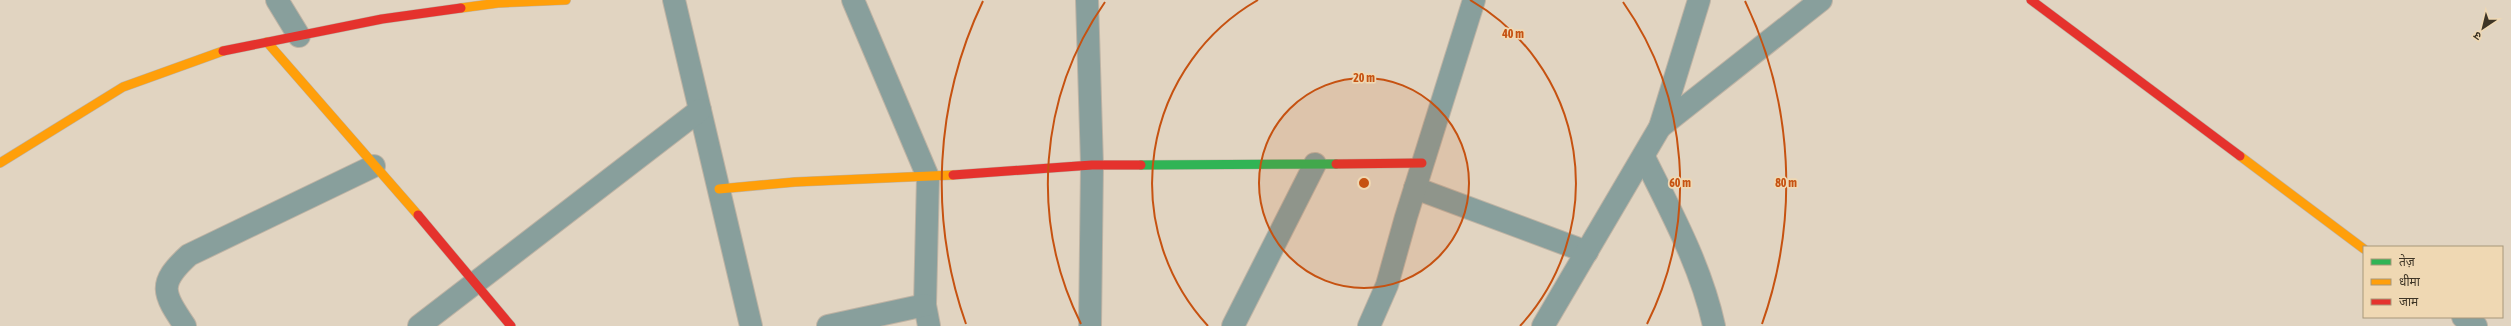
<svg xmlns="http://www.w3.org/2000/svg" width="2511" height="326" viewBox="0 0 2511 326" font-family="'Asap Condensed','Noto Sans Devanagari',sans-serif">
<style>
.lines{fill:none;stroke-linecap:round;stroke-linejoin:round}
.street-casing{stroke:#beb3a4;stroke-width:24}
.fast-casing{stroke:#beb3a4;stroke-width:10}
.slow-casing{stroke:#beb3a4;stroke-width:10}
.jam-casing{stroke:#beb3a4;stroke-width:10}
.street{stroke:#889f9c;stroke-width:22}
.fast{stroke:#30b455;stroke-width:9}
.slow{stroke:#ff9f0a;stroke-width:9}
.jam{stroke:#e5322d;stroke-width:9}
.ring{fill:none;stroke:#c65211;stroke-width:2}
.centre{fill:#c65211;stroke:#efd8b3;stroke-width:2}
.ring-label{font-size:12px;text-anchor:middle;font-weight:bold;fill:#c65211;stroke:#efd8b3;stroke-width:3.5;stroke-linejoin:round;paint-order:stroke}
</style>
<rect width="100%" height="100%" fill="#e1d4c1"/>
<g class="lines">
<g class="street-casing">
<g id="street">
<polyline points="277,0 299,36"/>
<polyline points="674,0 751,326"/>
<polyline points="853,0 928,177 925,305 929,326"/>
<polyline points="1087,0 1092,165 1090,326"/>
<polyline points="1660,127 1821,0"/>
<path d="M1644 157C1671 212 1701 266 1714 326"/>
<polyline points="1415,188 1587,252"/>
<polyline points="2463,317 2476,326"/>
<path d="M185 326C163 293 157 284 189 255L374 166"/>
<polyline points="419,326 700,110"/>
<polyline points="828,326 925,305"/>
<polyline points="1233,326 1315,164"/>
<polyline points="1369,326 1387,285 1406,217 1474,0"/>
<polyline points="1543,326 1660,127 1699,0"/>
</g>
</g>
<g class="fast-casing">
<polyline id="fast" points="1141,165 1336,164"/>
</g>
<g class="slow-casing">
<g id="slow">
<polyline points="461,8 498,3 566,0"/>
<polyline points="267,42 418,215"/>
<polyline points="2240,156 2364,249"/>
<polyline points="0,163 123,87 223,51"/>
<polyline points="719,189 795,182 953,175"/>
</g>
</g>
<g class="jam-casing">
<g id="jam">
<polyline points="2031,0 2240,156"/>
<polyline points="223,51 382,19 461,8"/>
<polyline points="1336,164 1422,163"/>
<polyline points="953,175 1092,165 1141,165"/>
<polyline points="418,215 511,326"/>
</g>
</g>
<use href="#street" class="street"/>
<use href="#fast" class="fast"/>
<use href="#slow" class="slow"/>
<use href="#jam" class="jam"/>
</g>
<circle cx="1364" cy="183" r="105" fill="#c65211" fill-opacity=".12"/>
<g class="ring">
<circle cx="1364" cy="183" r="105"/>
<path d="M1208 326A211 211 0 0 1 1258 0M1470 0A211 211 0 0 1 1520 326"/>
<path d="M1081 324A316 316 0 0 1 1105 2M1623 2A316 316 0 0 1 1647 324"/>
<path d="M966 324A422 422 0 0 1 983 1M1745 1A422 422 0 0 1 1762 324"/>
</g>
<circle cx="1364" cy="183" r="6" class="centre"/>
<g class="ring-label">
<text x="1513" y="38">40 m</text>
<text x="1364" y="82">20 m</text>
<text x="1680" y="187">60 m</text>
<text x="1786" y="187">80 m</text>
</g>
<rect x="2363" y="246" width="140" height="72" fill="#efd8b3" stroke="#a8977b"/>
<rect x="2371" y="259" width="20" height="6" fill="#30b455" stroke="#a8977b"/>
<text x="2399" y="266" font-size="12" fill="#3e3526">तेज़</text>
<rect x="2371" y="279" width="20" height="6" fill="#ff9f0a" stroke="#a8977b"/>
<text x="2399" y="286" font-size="12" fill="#3e3526">धीमा</text>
<rect x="2371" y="299" width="20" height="6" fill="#e5322d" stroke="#a8977b"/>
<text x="2399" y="306" font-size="12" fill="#3e3526">जाम</text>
<g transform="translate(2483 28) rotate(215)" stroke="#efd8b3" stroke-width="3" paint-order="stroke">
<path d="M0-3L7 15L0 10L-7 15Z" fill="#3e3526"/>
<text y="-6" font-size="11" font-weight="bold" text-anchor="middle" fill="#3e3526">उ</text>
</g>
</svg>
